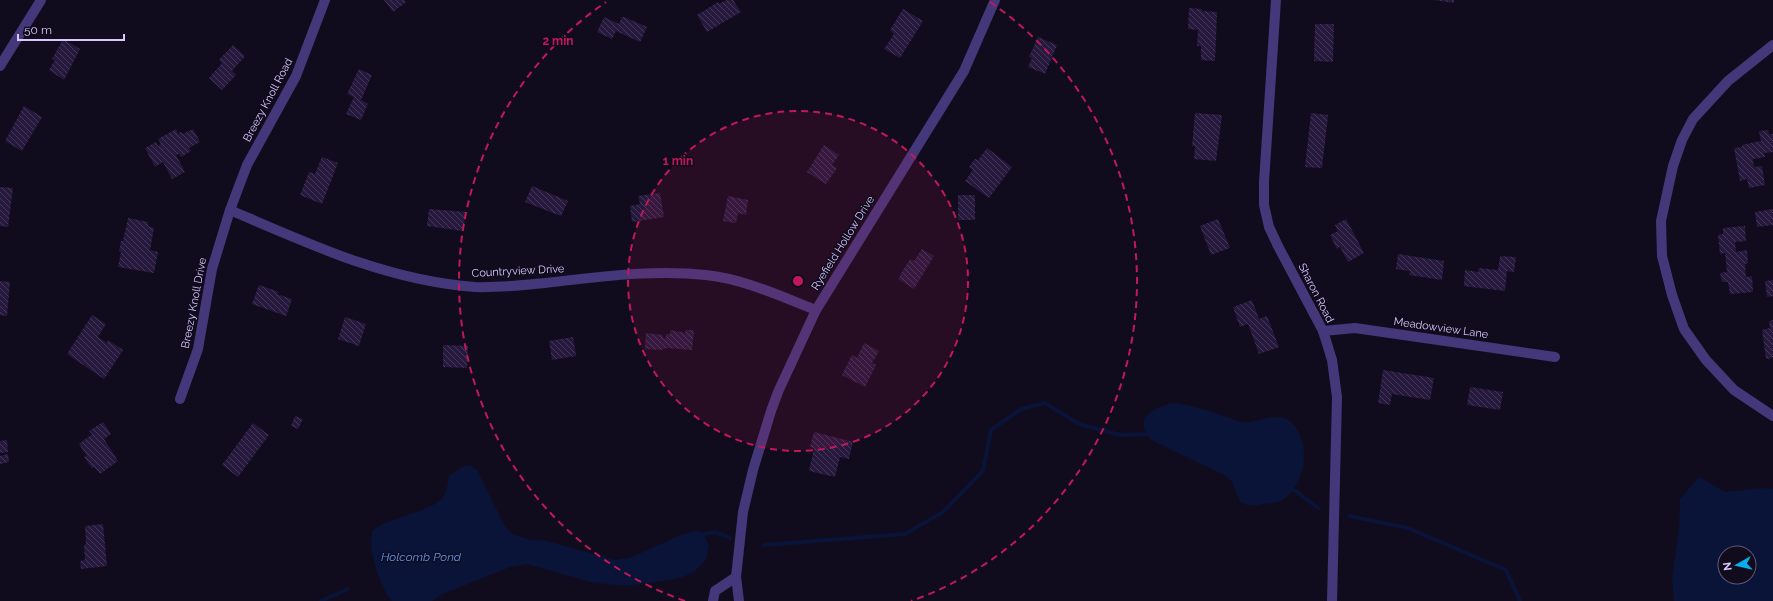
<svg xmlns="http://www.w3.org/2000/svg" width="1773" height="601" viewBox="0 0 1773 601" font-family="Raleway,sans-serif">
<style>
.water{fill:#0a1338;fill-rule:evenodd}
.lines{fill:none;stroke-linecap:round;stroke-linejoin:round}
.stream{stroke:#0a1338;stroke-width:4}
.building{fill:url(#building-back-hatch)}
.minor{stroke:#45387a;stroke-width:10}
.ring{fill:none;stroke:#c2185b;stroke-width:2;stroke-dasharray:7 5}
.labels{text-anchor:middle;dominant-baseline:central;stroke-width:3;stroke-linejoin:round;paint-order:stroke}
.street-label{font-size:11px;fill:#d7c9fe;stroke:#110c1d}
.water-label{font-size:12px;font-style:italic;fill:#5a96fa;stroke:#110c1d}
.centre{fill:#c2185b;stroke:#110c1d;stroke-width:2}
.ring-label{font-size:12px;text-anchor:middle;font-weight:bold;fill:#c2185b;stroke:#110c1d;stroke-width:3;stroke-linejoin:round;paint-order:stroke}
</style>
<defs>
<pattern id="building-back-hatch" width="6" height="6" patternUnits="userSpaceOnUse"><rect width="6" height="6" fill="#26193d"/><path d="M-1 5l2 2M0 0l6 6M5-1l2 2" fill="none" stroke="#45395a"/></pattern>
</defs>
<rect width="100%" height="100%" fill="#110c1d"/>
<g class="water">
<path d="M1171 403C1189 404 1206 410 1224 416 1231 418 1236 422 1244 422 1259 423 1278 410 1291 422 1312 441 1306 484 1284 499 1278 503 1270 503 1263 504 1254 506 1249 507 1240 502L1232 482 1226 476 1155 442C1146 437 1141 427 1145 417L1155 409Z"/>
<path d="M470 465 478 471C482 479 504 527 508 530 517 538 532 541 543 540L615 560 632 557 683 534 697 531 702 532 709 545 706 560 695 571 685 576 671 580 624 586 590 582 527 564 510 567 443 594 432 601H392C380 587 366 547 373 530 390 517 439 510 445 494 448 488 447 482 449 476L460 468Z"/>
<path d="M1699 477 1725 492 1762 488 1773 489V601H1674L1672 578 1679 529 1680 499ZM1725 553H1749V577H1725Z"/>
</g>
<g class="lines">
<g class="stream">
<polyline points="1289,486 1318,508"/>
<polyline points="1349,516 1408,528 1506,570 1520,601"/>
<polyline points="700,535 716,532 730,538"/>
<polyline points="764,545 905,534 943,512 983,471 991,430 1021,409 1045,403 1079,424 1120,435 1151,434"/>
<polyline points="321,601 348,589"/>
</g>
</g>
<g class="building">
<polygon points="384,0 404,0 406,2 393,12"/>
<polygon points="727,0 733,0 741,12 707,32 697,15 718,2 719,4"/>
<polygon points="1434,0 1454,0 1454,3"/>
<polygon points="1189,8 1202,9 1202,11 1217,12 1215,61 1201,60 1201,46 1197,46 1198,30 1188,29"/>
<polygon points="903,9 923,21 900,58 884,49 894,34 890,30"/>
<polygon points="604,17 619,24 622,17 624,17 647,27 640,42 616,31 612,39 597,32"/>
<polygon points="1315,24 1334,24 1333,62 1314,61"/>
<polygon points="1038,37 1057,45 1045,74 1028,67 1032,58 1029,57"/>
<polygon points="63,39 80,49 64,80 49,70 55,60 52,59"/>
<polygon points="233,45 245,56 232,71 236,75 222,90 209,78 222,63 219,60"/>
<polygon points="359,69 372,75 361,100 368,104 361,120 346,114 354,97 347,94"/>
<polygon points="24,106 42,117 22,151 5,141"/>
<polygon points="1195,113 1222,115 1216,161 1194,159 1195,146 1192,146"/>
<polygon points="1311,113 1328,115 1322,168 1305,167"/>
<polygon points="176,129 178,134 181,132 183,134 193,129 200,142 189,148 191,151 181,157 179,154 176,155 185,172 172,179 163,162 155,167 145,148 156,142 158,146 161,144 158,139"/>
<polygon points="1768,130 1769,134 1773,134 1773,152 1764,153 1765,157 1753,159 1754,167 1762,166 1765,185 1749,188 1747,179 1740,181 1734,148 1742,147 1742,145 1761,141 1759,131"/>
<polygon points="824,145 839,155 832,165 837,168 826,184 807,172"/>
<polygon points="987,148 1012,167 989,198 965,181 973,170 969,167 975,159 978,160"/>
<polygon points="322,157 338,163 322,204 300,195 309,172 315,174"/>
<polygon points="532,186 568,201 561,216 525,202"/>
<polygon points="0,187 13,188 8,227 0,226"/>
<polygon points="660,193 664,217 632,222 630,206 640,204 638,196"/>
<rect x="958" y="195" width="17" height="25"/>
<polygon points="728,196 748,200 746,215 738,213 736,223 723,221"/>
<polygon points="429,209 466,212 463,231 427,226"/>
<polygon points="1773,209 1773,225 1757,227 1755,212"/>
<polygon points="128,218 148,222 148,226 154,228 150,250 158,252 154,273 118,267 121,252 119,251 121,241 123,241"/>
<polygon points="1218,219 1230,248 1211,255 1200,226"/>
<polygon points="1346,219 1364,253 1348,262 1340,247 1337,249 1330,235 1338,231 1335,225"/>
<polygon points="1745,226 1746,241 1735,242 1736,252 1747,250 1748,263 1745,264 1746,277 1752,276 1753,292 1730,294 1728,282 1722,282 1720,273 1727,272 1725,253 1720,254 1718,235 1723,234 1723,228"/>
<polygon points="922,249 934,256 914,289 898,279 910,259 914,261"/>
<polygon points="1398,254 1444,261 1442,280 1409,275 1410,271 1396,269"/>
<polygon points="1500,256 1516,257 1514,272 1507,271 1505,291 1464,286 1465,270 1478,272 1479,268 1498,270"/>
<polygon points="1773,280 1773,296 1767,297 1765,281"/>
<polygon points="0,281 10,282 7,316 0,315"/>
<polygon points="259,285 279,292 277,294 292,299 286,316 252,304"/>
<polygon points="1252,300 1259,319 1267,316 1279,347 1259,354 1248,324 1240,327 1233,307"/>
<polygon points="92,315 106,324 98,337 107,343 108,340 123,350 104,379 67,354"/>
<polygon points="345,317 366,324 359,346 338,339"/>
<polygon points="1773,320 1773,358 1766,359 1762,330 1770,328 1769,321"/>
<polygon points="670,330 685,333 686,330 694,330 692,350 667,348 661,350 645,349 646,333 663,335 663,338 666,338 666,334 670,334"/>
<polygon points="573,337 576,356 552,360 549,341"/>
<polygon points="864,343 879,351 872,363 876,365 865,387 842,375 852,355 857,358"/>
<polygon points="443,345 468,346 467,368 443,367"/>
<polygon points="1383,370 1434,378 1430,400 1392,394 1390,405 1378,403"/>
<polygon points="1470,387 1503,392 1500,410 1467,405"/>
<polygon points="295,416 303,419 298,429 291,426"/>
<polygon points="103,422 111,434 104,439 118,461 100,474 94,467 92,468 84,457 87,456 79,444 92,434 89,431"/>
<polygon points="253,423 269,435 238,477 222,465"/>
<polygon points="814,432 853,442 849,459 840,457 835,477 809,471 814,448 810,447"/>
<polygon points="7,440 8,452 0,453 0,441"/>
<polygon points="8,454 9,462 0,464 0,456"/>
<polygon points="103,524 107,566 81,569 80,561 85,560 84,546 86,543 85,526"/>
</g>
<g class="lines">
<g class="minor">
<polyline points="1276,0 1264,182 1264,205 1269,227 1278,246 1323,331 1332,360 1337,397 1332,601"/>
<polyline points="1773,45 1728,81 1693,119 1682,140 1673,166 1661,221 1662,256 1672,295 1684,329 1706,360 1734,390 1773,416"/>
<polyline points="0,66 41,0"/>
<path d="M230 210C309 244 388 281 475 287 498 288 522 285 545 283 598 277 653 269 706 275 744 279 780 296 816 310"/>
<polyline points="1323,331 1355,328 1555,357"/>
<polyline points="180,399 198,349 212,269 230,210 247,165 296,76 325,0"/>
<polyline points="713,601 715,591 736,577"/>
<polyline points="739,601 736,577 743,512 753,470 771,411 778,392 816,310 964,71 995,0"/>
</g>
</g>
<circle cx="798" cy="281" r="170" fill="#c2185b" fill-opacity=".12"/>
<g class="ring">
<circle cx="798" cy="281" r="170"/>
<path d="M685 601A339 339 0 0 1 606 2M990 2A339 339 0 0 1 911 601"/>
</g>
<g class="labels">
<g class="street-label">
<text transform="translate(268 100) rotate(-62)">Breezy Knoll Road</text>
<text transform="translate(843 243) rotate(-58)">Ryefield Hollow Drive</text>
<text transform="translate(518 271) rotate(-3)">Countryview Drive</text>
<text transform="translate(1316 293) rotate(63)">Sharon Road</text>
<text transform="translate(194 303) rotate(-79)">Breezy Knoll Drive</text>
<text transform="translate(1441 328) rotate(8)">Meadowview Lane</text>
</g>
<g class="water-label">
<text x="421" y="557">Holcomb Pond</text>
</g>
</g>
<circle cx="798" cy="281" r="6" class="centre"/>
<g class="ring-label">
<text x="558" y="45">2 min</text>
<text x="678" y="165">1 min</text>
</g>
<g transform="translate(1737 565) rotate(262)"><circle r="19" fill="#110c1d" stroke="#605877"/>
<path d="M0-3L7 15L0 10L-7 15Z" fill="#07b0ec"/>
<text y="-6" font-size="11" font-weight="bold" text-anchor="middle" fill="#d7c9fe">N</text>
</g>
<path d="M18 34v6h106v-6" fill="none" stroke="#d7c9fe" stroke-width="2"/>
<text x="24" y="34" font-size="12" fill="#d7c9fe" stroke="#110c1d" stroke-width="3" paint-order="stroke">50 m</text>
</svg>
